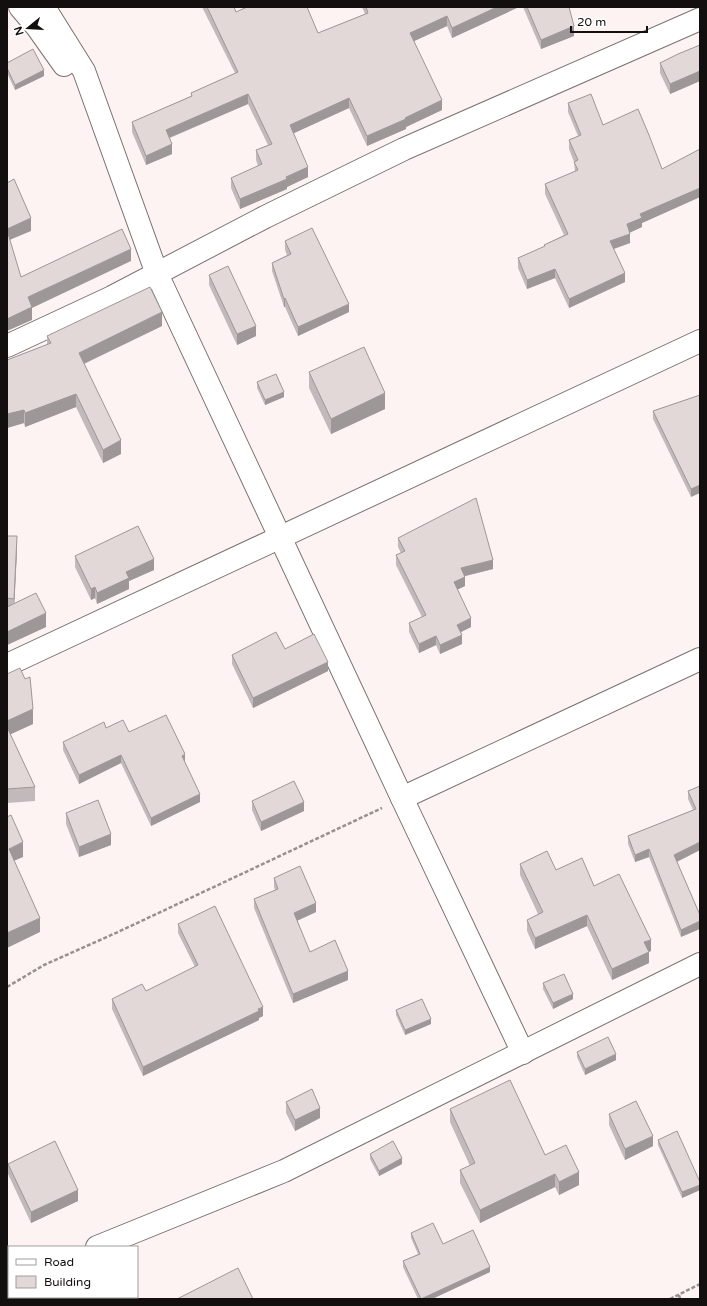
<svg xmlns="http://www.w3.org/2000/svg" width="707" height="1306" viewBox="0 0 707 1306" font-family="'Varela Round',sans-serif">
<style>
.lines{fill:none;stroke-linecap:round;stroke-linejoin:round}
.minor-casing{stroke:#7a7271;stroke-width:24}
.path{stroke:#97908f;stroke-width:2.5;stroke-dasharray:4 2;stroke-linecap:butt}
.minor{stroke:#fff;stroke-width:22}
.wall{fill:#c2baba}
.shaded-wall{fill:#9e9797}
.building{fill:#e2d8d8;stroke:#9e9797}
</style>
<rect width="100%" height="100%" fill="#fdf3f3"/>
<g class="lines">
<g class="minor-casing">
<g id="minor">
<polyline points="20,7 37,27 64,65"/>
<polyline points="44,7 84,71 157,274 402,798 523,1053"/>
<polyline points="7,346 112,297 265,217 404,149 700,19"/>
<polyline points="7,665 700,341"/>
<polyline points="402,798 700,659"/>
<polyline points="97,1247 284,1171 700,964"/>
<polyline points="7,1284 9,1283"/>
</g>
</g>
<g class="path">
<polyline points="7,987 44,965 118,932 382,808"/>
<polyline points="679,1295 680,1299"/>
<polyline points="670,1299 700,1284"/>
</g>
<use href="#minor" class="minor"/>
</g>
<g class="wall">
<polygon points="202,7 234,7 236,12 318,33 365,14 362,7 519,7 452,38 447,26 414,41 442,110 406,127 406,129 367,146 349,108 293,133 308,177 287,187 287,189 240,209 231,188 231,178 258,166 256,160 256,150 268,145 248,104 170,138 172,154 146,165 132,132 132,122 191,96 191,93 235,73"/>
<polygon points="523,7 569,7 574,36 541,49"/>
<polygon points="700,45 700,81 670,94 660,73 660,63"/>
<polygon points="7,63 44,76 15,90 7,73"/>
<polygon points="568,103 603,125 662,169 700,149 700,197 642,223 642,227 630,232 630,243 614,249 625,282 569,308 555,278 527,289 518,268 518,258 544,247 544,245 564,235 545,194 545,184 575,172 574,162 569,149 569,140 578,136 568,112"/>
<polygon points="285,241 349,312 298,336 285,307 284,307 272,271 272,263 287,255 285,250"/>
<polygon points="209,275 256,336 237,345 209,285"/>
<polygon points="162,326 84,364 121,454 103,463 76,407 25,427 24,423 7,428 47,344 47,336"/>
<polygon points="309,372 385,409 331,434 309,388"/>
<polygon points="257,382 284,397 265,405 257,388"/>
<polygon points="700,395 691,497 653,419 653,411"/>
<polygon points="7,535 7,536 17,550 14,603 46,627 7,645"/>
<polygon points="398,538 493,569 465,576 465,586 457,590 471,627 461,632 462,644 440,654 436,645 419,653 409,632 409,623 422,617 396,565 396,555 401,553 398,547"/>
<polygon points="75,556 154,570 129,581 129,589 97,604 95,598 91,600 75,567"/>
<polygon points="285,649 328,671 253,708 232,664 232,655"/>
<polygon points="7,674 33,724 10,734 35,787 35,801 7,803"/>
<polygon points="106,728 129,732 185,763 200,802 151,826 121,763 79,784 63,750 63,742"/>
<polygon points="700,786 700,850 677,862 700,915 681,937 649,857 635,862 628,844 628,836 693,810 688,799 688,791"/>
<polygon points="252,801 304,811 261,831 252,810"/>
<polygon points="66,813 111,845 79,857 66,824"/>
<polygon points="520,864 556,870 594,886 651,951 649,952 649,963 612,980 587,926 535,949 527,931 527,920 538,914 520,875"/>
<polygon points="274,878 316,912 297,921 310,952 348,980 293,1003 254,908 254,899 275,890 274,887"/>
<polygon points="178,924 263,1016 259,1018 259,1020 143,1076 112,1009 112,999 146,991 195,967 178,933"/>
<polygon points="543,983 573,999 553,1009 543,989"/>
<polygon points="396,1010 431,1024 405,1035 396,1015"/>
<polygon points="577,1052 616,1060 585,1075 577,1057"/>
<polygon points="286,1102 320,1118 295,1131 286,1113"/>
<polygon points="450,1109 579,1185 559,1195 555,1187 480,1223 460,1183 460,1170 470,1166 450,1122"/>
<polygon points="609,1114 653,1146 625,1160 609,1125"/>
<polygon points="658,1140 700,1182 700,1190 682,1198 658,1145"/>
<polygon points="370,1154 402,1164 379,1176 370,1159"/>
<polygon points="8,1164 78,1201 31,1223 8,1174"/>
<polygon points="411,1233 443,1244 490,1272 432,1299 418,1299 403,1267 403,1261 418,1254 411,1238"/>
</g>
<g class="shaded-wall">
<polygon points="497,7 519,7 452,38 452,28"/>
<polygon points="447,16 447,26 410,43 410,33"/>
<polygon points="574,26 574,36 541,49 541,40"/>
<polygon points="44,70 44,76 15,90 15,85"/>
<polygon points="700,71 700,81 670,94 670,84"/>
<polygon points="248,94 248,104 166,139 166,130"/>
<polygon points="349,98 349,108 290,135 290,125"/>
<polygon points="442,100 442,110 406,127 406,129 367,146 367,136"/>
<polygon points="172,144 172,154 146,165 146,156"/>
<polygon points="308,167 308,177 287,187 287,189 240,209 240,199"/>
<polygon points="700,188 700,197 642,223 642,227 627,234 627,224 640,214"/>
<polygon points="31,218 31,231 7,241 7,229"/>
<polygon points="630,234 630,243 610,250 610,241"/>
<polygon points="131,249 131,261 32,308 32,320 7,331 7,319 28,297"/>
<polygon points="555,269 555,278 527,289 527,280"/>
<polygon points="625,273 625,282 569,308 569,299"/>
<polygon points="285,298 285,307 284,307 284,299"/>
<polygon points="349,304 349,312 298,336 298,327"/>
<polygon points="162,312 162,326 79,366 79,353"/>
<polygon points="256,326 256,336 237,345 237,334"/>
<polygon points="284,392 284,397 265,405 265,400"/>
<polygon points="385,393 385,409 331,434 331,419"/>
<polygon points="76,394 76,407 25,427 25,413"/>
<polygon points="24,410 24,423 7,428 7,414"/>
<polygon points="121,440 121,454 103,463 103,450"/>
<polygon points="700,485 700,493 691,497 691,489"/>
<polygon points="17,536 17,550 14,612 14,599"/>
<polygon points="154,559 154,570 129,581 129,589 97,604 97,593 126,572"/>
<polygon points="493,560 493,569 461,577 461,568"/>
<polygon points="465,577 465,586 454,591 454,582"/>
<polygon points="95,587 95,598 91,600 91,589"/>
<polygon points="46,613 46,627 7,645 7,632"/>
<polygon points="471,618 471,627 457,634 457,625"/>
<polygon points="462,635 462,644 440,654 440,645"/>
<polygon points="436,636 436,645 419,653 419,644"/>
<polygon points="328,662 328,671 253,708 253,698"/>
<polygon points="33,709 33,724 7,736 7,721"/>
<polygon points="185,754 185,763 182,756"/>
<polygon points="121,755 121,763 79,784 79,775"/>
<polygon points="200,794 200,802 151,826 151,818"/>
<polygon points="304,802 304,811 261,831 261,822"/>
<polygon points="111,834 111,845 79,857 79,847"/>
<polygon points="23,842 23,857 9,863 9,849"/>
<polygon points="700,842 700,850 674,863 674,855"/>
<polygon points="649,849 649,857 635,862 635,855"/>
<polygon points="316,903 316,912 294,922 294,913"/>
<polygon points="587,915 587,926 535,949 535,938"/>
<polygon points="40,918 40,932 7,948 7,933"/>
<polygon points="700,921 700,929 681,937 681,930"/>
<polygon points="651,940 651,951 644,953 644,942"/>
<polygon points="649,952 649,963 612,980 612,969"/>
<polygon points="348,971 348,980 293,1003 293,994"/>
<polygon points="573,994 573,999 553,1009 553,1003"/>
<polygon points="263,1007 263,1016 259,1018 259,1020 143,1076 143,1067"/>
<polygon points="431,1019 431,1024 405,1035 405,1030"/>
<polygon points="616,1054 616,1060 585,1075 585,1069"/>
<polygon points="320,1108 320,1118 295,1131 295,1120"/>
<polygon points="653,1136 653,1146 625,1160 625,1149"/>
<polygon points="402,1158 402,1164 379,1176 379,1171"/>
<polygon points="579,1172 579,1185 559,1195 559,1182"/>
<polygon points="555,1174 555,1187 480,1223 480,1210"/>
<polygon points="700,1185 700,1190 682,1198 682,1192"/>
<polygon points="78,1190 78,1201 31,1223 31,1212"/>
<polygon points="490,1267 490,1272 432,1299 421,1299"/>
</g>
<g class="building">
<polygon points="207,7 234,7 236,12 247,7 307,7 318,33 368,13 366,7 497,7 452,28 447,16 410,33 442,100 405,118 406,119 367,136 349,98 290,125 308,167 286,177 287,179 240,199 231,178 262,164 256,150 272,144 248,94 166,130 172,144 146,156 132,122 192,96 191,93 238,72"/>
<polygon points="527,7 569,7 574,26 541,40"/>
<polygon points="700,45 700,71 670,84 660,63 678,54"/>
<polygon points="33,49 44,70 15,85 7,68 7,63"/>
<polygon points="591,94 603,125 638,109 649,135 662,169 700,149 700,188 640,214 642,218 627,224 630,234 610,241 625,273 569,299 555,269 527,280 518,258 545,246 544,245 568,234 545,184 578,170 574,162 578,160 569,140 581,135 568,103"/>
<polygon points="14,179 31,218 7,229 7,183"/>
<polygon points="312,228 349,304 298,327 285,298 284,299 272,263 291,254 285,241"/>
<polygon points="122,229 131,249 28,297 32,307 7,319 7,230 21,277"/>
<polygon points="228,266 256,326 237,334 209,275"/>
<polygon points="150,287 162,312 79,353 121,440 103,450 76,394 25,413 24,410 7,414 7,360 51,343 47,336"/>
<polygon points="364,347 385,393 331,419 309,372"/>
<polygon points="276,374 284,392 265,400 257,382"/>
<polygon points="700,395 700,485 691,489 653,411"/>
<polygon points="476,498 493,560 461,568 465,577 454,582 471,618 457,625 462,635 440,645 436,636 419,644 409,623 426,615 396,555 405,551 398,538"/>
<polygon points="138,526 154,559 126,572 129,578 97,593 95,587 91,589 75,556"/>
<polygon points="7,535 7,536 17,536 14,599 7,598"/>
<polygon points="36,593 46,613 7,632 7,607"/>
<polygon points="276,632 285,649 314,634 328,662 253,698 232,655"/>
<polygon points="20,668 25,679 30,677 33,709 7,721 7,674"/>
<polygon points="166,715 185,754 182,756 200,794 151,818 121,755 79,775 63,742 104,722 106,728 123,720 129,732"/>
<polygon points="7,727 35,787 7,789"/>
<polygon points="294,781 304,802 261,822 252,801"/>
<polygon points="700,786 700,842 674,855 700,915 700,921 681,930 649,849 635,855 628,836 696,809 688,791"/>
<polygon points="98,800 111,834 79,847 66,813"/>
<polygon points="11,815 23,842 9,849 40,918 7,933 7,817"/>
<polygon points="547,851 556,870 582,858 594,886 619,874 651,940 644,942 649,952 612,969 587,915 535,938 527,920 543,912 520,864"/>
<polygon points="300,866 316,903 294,913 310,952 335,940 348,971 293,994 254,899 278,889 274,878"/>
<polygon points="215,906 263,1007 258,1009 259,1011 143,1067 112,999 142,984 146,991 198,965 178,924"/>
<polygon points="564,974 573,994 553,1003 543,983"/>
<polygon points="422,999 431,1019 405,1030 396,1010"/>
<polygon points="608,1037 616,1054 585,1069 577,1052"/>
<polygon points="510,1080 545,1155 566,1145 579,1172 559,1182 555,1174 480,1210 460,1170 475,1163 450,1109"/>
<polygon points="312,1089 320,1108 295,1120 286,1102"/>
<polygon points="636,1101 653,1136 625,1149 609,1114"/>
<polygon points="677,1131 700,1182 700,1185 682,1192 658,1140"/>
<polygon points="55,1141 78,1190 31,1212 8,1164"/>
<polygon points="393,1141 402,1158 379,1171 370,1154"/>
<polygon points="433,1223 443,1244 473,1230 490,1267 421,1299 403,1261 420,1254 411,1233"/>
<polygon points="238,1268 253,1299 177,1299"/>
<polygon points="66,1297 126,1297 126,1299 67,1299"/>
</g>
<rect width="707" height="1306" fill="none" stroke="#120f0e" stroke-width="16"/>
<rect x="8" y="1246" width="130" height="52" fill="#ffffff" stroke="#a09f9f"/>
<rect x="16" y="1259" width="20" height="6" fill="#ffffff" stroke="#a09f9f"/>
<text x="44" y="1266" font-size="12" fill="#120f0e">Road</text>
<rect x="16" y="1276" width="20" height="12" fill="#e2d8d8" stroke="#a09f9f"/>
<text x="44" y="1286" font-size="12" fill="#120f0e">Building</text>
<g transform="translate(28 28) rotate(252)" stroke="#ffffff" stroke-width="3" paint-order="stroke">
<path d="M0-3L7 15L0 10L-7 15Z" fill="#120f0e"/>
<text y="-6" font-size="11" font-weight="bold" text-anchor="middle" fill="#120f0e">N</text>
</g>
<path d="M571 26v6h76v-6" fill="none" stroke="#120f0e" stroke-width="2"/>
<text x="577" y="26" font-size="12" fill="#120f0e" stroke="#ffffff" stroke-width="3" paint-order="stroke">20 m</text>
</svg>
